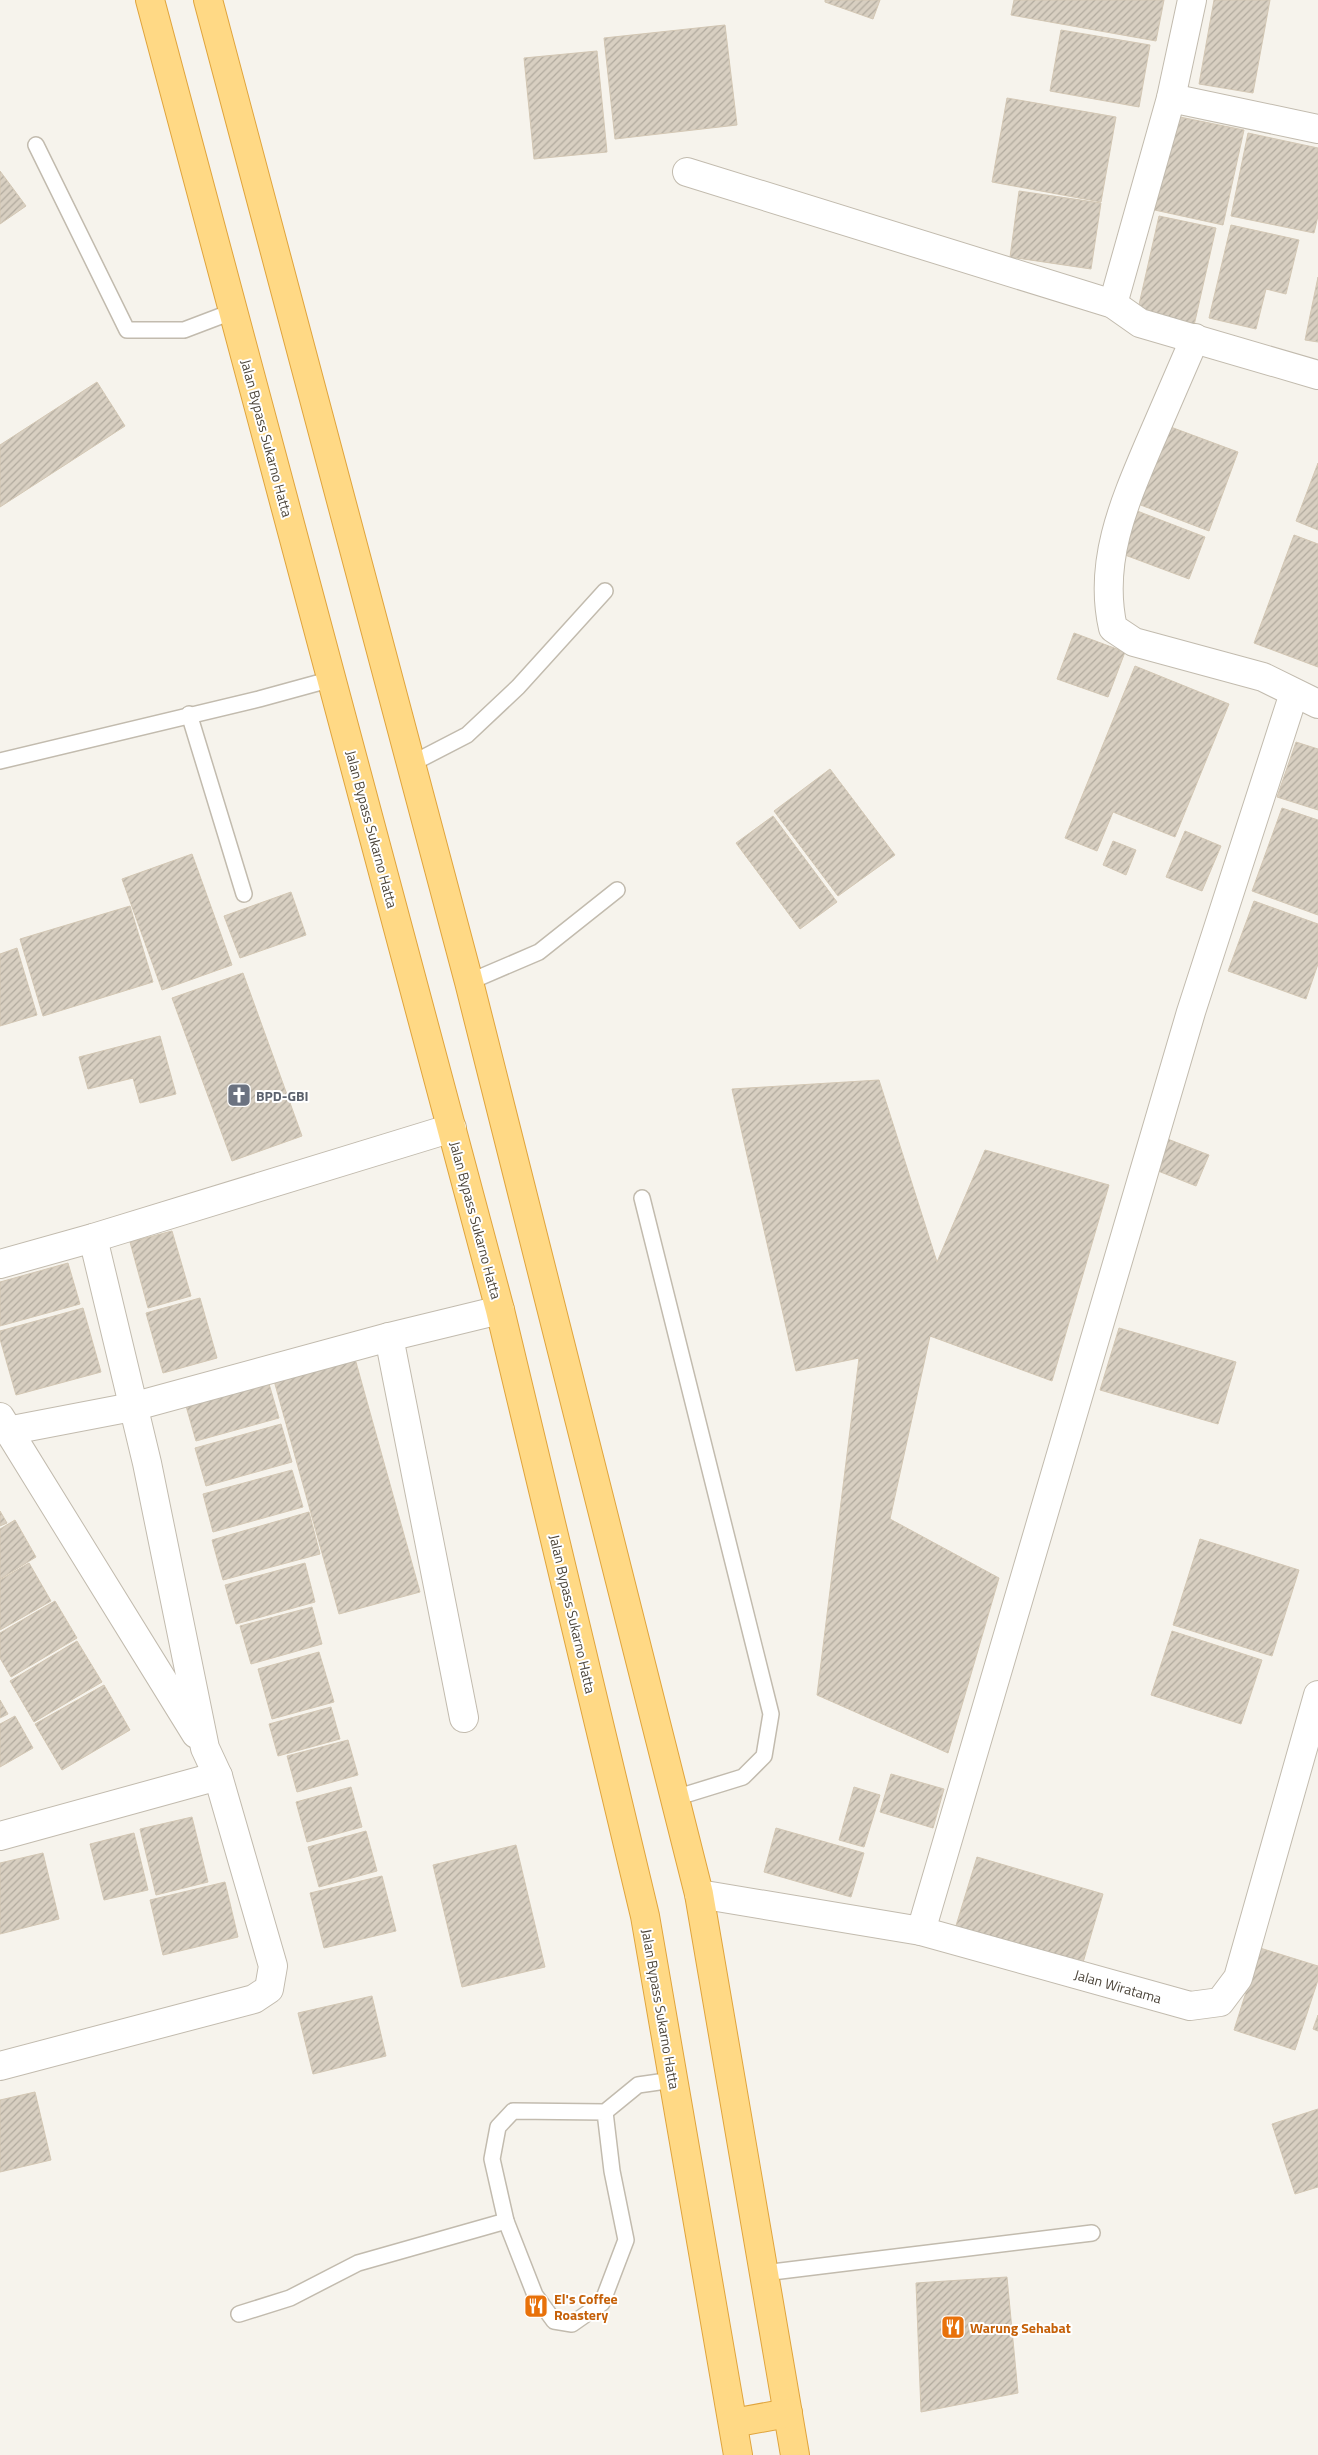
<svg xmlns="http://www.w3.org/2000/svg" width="1318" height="2455" viewBox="0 0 1318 2455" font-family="'Titillium Web',sans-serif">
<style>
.building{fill:url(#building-hatch);stroke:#d3c7b4}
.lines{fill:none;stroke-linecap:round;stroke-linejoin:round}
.service-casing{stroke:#c2bbae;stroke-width:18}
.minor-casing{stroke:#c2bbae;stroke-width:30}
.trunk-casing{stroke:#e0a43c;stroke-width:30}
.service{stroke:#fff;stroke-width:15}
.minor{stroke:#fff;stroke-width:28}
.trunk{stroke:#ffd985;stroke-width:28}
.labels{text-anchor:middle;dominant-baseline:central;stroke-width:4;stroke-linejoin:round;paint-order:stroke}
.street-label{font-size:14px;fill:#4b4439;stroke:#fff}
.worship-label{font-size:14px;font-weight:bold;fill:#5b616d;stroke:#fff;text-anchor:start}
.food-label{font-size:14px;font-weight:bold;fill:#c56008;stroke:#fff;text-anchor:start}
</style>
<defs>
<pattern id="building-hatch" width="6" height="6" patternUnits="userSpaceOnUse" patternTransform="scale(1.25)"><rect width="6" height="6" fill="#d8cfc1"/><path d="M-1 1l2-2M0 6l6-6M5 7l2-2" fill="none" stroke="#b1aa9e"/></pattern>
</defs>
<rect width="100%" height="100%" fill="#f6f3ec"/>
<g class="building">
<polygon points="825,0 880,0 873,19 825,2"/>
<polygon points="1014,0 1164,0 1156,41 1011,15"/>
<polygon points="1214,0 1270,0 1253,93 1199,84"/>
<polygon points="725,25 737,125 615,139 604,38"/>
<polygon points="1061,30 1150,45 1139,107 1050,91"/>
<polygon points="597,51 607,152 534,159 524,58"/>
<polygon points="1007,98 1116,117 1101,202 992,182"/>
<polygon points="1170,115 1244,130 1223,225 1150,209"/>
<polygon points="1248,133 1318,148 1318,216 1314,233 1231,216"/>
<polygon points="0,171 26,206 0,224"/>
<polygon points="1019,191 1101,203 1091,269 1010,257"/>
<polygon points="1159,216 1216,228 1193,330 1136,318"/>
<polygon points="1231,225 1299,240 1286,294 1266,289 1256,329 1209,318"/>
<polygon points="1318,277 1318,342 1305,340"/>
<polygon points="97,382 125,426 0,507 0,445"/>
<polygon points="1168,426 1238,452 1209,531 1138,504"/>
<polygon points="1318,463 1318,530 1296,521"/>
<polygon points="1132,509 1205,537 1189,579 1117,552"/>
<polygon points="1294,535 1318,544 1318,667 1254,643"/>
<polygon points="1074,633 1125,652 1108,697 1057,679"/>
<polygon points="1135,666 1229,704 1175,837 1113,812 1097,851 1065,838"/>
<polygon points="1296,742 1318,749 1318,810 1277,797"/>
<polygon points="830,769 895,855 838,896 774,811"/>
<polygon points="1282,808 1318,820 1318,915 1252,891"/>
<polygon points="773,816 837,902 800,929 736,843"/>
<polygon points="1185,831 1221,846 1202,891 1166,877"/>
<polygon points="1113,841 1136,850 1126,875 1103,865"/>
<polygon points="192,854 232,965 162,990 122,879"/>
<polygon points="291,892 306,935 240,958 224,916"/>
<polygon points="1254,901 1318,924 1318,964 1306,999 1228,971"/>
<polygon points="130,906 153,982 43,1016 20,939"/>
<polygon points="17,948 37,1015 0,1026 0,954"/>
<polygon points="243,973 302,1136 232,1161 172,998"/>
<polygon points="160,1036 176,1094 140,1103 133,1078 88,1089 79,1057"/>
<polygon points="879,1080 937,1262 985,1150 1109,1185 1052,1381 930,1336 890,1519 999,1578 948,1753 817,1695 859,1358 796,1371 732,1089"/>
<polygon points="1165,1138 1209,1155 1196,1186 1153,1169"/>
<polygon points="172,1231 191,1296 148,1308 130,1242"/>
<polygon points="68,1263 80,1304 0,1326 0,1282"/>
<polygon points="200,1298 217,1358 163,1373 146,1313"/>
<polygon points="83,1308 101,1372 16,1395 0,1339 0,1331"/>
<polygon points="1119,1328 1236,1362 1218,1424 1100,1390"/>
<polygon points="354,1355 420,1592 339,1614 273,1377"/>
<polygon points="267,1377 279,1418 196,1441 184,1399"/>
<polygon points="281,1424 292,1462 206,1486 195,1448"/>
<polygon points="292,1470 303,1507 213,1532 203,1494"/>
<polygon points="0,1511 7,1523 0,1526"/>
<polygon points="309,1512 320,1554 223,1580 212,1540"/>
<polygon points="15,1520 36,1557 0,1579 0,1529"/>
<polygon points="1200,1539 1299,1570 1272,1656 1173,1625"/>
<polygon points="29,1563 51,1601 0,1630 0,1580"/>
<polygon points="305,1563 315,1602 236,1624 225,1585"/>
<polygon points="55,1601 77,1638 11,1677 0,1658 0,1633"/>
<polygon points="312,1607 322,1644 251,1664 240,1626"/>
<polygon points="1172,1631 1262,1660 1241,1724 1151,1695"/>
<polygon points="77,1641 102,1682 34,1722 10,1681"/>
<polygon points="319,1652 334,1702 272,1719 258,1669"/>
<polygon points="104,1685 130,1730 62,1770 35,1724"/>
<polygon points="0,1700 8,1714 0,1718"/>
<polygon points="331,1707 340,1739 278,1756 269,1724"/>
<polygon points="15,1716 33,1748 0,1767 0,1724"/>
<polygon points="348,1740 358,1775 297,1792 287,1756"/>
<polygon points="891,1774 944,1789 933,1828 880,1812"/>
<polygon points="351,1787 362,1827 307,1842 296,1802"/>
<polygon points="854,1787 880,1795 864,1847 839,1840"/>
<polygon points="192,1817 208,1882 156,1895 140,1829"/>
<polygon points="776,1828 864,1853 851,1897 764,1872"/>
<polygon points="366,1831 377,1871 319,1887 308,1847"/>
<polygon points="134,1833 148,1890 104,1900 90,1844"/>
<polygon points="516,1845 545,1967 462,1987 433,1865"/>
<polygon points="43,1853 59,1919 0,1934 0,1863"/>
<polygon points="977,1857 1103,1894 1082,1966 955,1929"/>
<polygon points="382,1876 396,1931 324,1948 310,1893"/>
<polygon points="225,1882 238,1937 163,1955 150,1900"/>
<polygon points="1260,1948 1318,1966 1318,1980 1295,2050 1234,2030"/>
<polygon points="372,1996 386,2056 313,2074 298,2013"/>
<polygon points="1318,2015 1318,2031 1313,2029"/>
<polygon points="35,2092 51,2160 0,2172 0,2100"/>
<polygon points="1318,2109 1318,2187 1295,2194 1272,2124"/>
<polygon points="1007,2277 1018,2393 921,2412 916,2283"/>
</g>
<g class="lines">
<g class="service-casing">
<g id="service">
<polyline points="36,145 127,330 184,330 234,311"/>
<polyline points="189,714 244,894"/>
<polyline points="0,761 259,699 332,679"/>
<polyline points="411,764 467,735 518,687 605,591"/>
<polyline points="469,982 539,952 617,890"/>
<polyline points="642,1198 771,1714 764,1756 743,1777 675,1798"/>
<polyline points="605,2112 612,2171 626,2240 602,2303 572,2324 554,2321 535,2295 506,2221 492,2159 498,2127 513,2111 605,2112 638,2085 673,2080"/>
<polyline points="764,2273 1092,2233"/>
<polyline points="239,2314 290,2298 358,2263 506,2221"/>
</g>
</g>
<g class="minor-casing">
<g id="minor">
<polyline points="1171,98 1318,129"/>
<polyline points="687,172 1113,304 1140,323 1318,375"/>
<polyline points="1113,304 1171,98 1192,0"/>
<path d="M1195 338C1180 373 1165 408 1150 442 1124 503 1098 562 1113 628L1134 642 1263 677 1318 704"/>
<polyline points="0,1264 93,1238 452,1128"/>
<polyline points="389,1337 464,1718"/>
<polyline points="0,1417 196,1734"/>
<polyline points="7,1431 132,1407 389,1337 500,1310"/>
<polyline points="0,1836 218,1776 205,1748 147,1463 93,1238"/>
<polyline points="699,1894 921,1931 1190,2006 1220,2002 1238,1978 1318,1695"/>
<polyline points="921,1931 1191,1012 1294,693"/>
<polyline points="0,2066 254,1999 269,1989 273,1966 218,1776"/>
</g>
</g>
<g class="trunk-casing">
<g id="trunk">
<polyline points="150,0 500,1310 645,1916 738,2455"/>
<polyline points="208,0 469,982 699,1894 795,2455"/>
<polyline points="733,2423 788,2413"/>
</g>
</g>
<use href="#service" class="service"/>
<use href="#minor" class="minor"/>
<use href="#trunk" class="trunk"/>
</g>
<defs>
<g id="church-square" transform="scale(1.25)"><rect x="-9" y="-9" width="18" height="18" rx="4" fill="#6b7280" stroke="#fff"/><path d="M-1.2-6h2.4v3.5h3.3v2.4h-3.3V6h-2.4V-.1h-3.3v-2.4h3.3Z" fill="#fff"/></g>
<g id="restaurant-square" transform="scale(1.25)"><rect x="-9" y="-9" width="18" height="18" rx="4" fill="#e8710a" stroke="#fff"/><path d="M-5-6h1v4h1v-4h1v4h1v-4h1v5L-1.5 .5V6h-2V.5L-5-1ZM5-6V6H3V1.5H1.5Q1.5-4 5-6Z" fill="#fff"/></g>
</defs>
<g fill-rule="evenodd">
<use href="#church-square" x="239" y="1095"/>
<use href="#restaurant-square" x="536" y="2306"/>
<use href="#restaurant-square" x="953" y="2327"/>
</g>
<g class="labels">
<g class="street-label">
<text transform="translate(267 438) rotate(75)">Jalan Bypass Sukarno Hatta</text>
<text transform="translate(372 829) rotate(75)">Jalan Bypass Sukarno Hatta</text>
<text transform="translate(476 1220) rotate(75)">Jalan Bypass Sukarno Hatta</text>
<text transform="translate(573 1614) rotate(77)">Jalan Bypass Sukarno Hatta</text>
<text transform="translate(1118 1986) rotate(16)">Jalan Wiratama</text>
<text transform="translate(661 2009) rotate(80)">Jalan Bypass Sukarno Hatta</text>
</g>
<g class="worship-label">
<text x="256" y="1095">BPD-GBI</text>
</g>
<g class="food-label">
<text x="554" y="2298">El's Coffee<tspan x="554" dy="16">Roastery</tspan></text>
<text x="970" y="2327">Warung Sehabat</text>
</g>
</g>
</svg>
